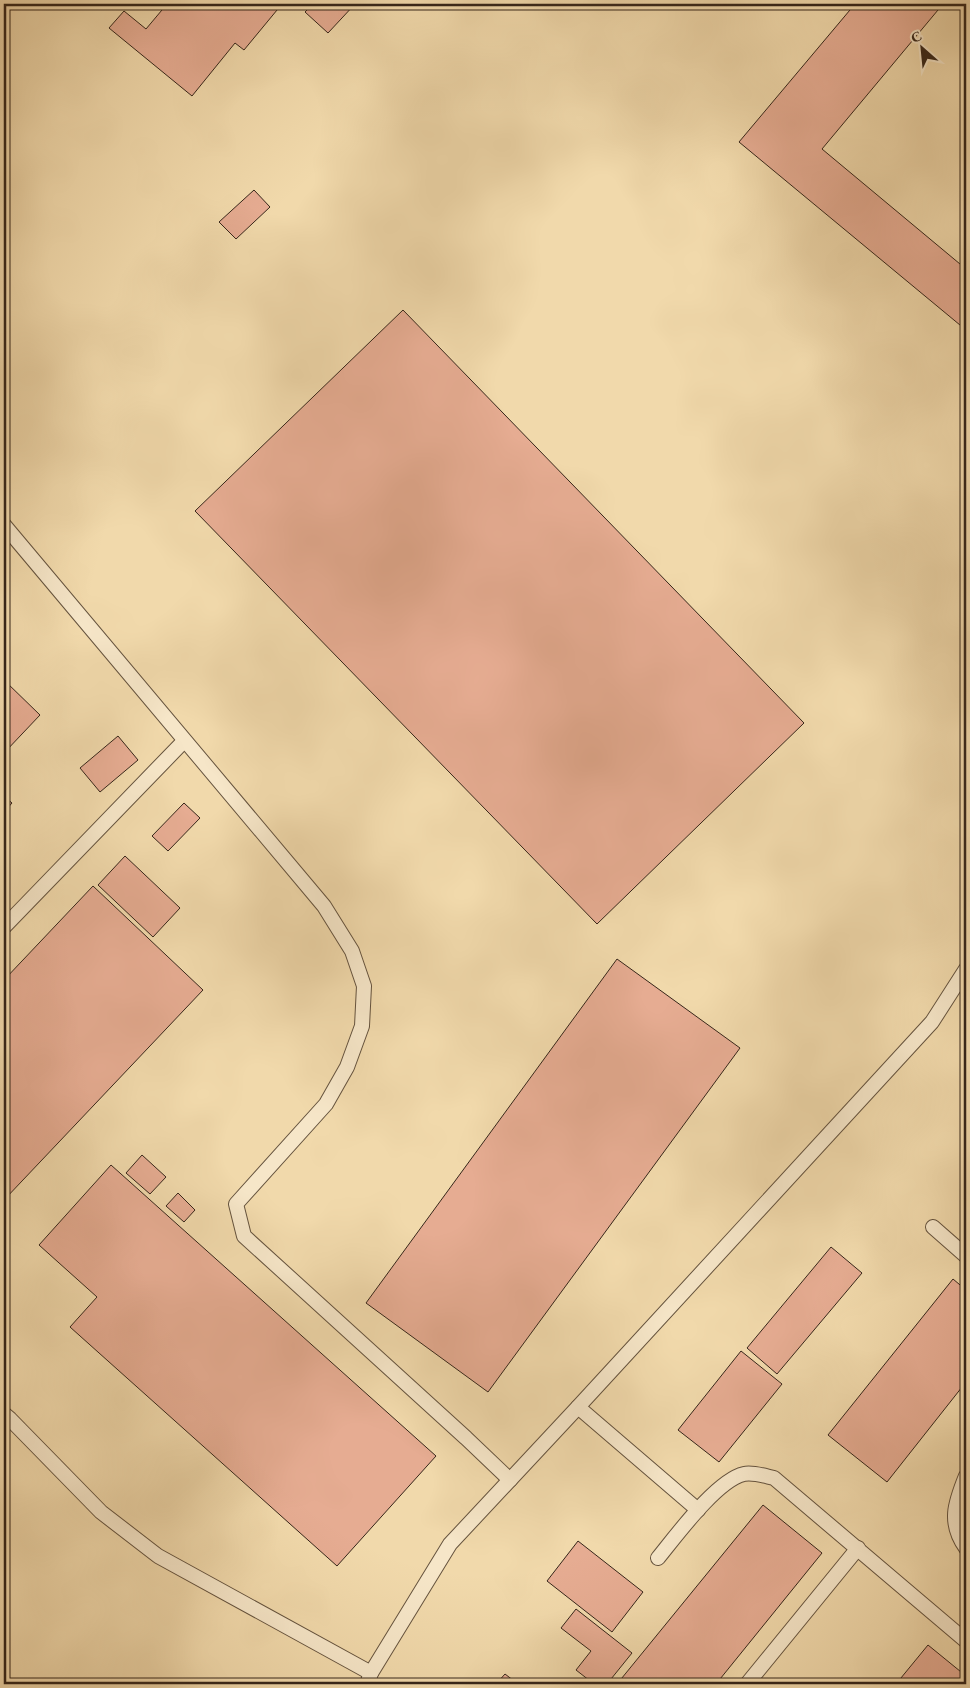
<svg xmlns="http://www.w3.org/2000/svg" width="970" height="1688" viewBox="0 0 970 1688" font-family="'EB Garamond',serif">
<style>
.building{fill:#e6ac92;stroke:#36261a}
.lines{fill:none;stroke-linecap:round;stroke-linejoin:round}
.lane-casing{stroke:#65533e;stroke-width:16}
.lane{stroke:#f6e6c8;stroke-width:14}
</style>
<rect width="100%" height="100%" fill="#f1d9ab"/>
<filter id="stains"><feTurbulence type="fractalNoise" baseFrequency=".004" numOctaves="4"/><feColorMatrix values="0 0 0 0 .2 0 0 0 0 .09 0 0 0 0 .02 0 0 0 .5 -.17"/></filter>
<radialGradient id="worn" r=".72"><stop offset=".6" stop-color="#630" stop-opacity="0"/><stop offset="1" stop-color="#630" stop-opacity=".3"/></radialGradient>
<g class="building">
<polygon points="167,4 282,4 244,50 235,43 192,96 109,28 124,11 146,29"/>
<polygon points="313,4 355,4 328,33 305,12"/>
<polygon points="855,4 943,4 822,149 966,269 966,330 739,142"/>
<polygon points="254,190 270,207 236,239 219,222"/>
<polygon points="403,310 804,723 597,924 195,511"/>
<polygon points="4,680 40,715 4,753"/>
<polygon points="118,736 138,760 100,792 80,768"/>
<polygon points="4,796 12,803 4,812"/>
<polygon points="184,803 200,818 168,851 152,836"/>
<polygon points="125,856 180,908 153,937 98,885"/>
<polygon points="93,886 203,990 4,1200 4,980"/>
<polygon points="617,959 740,1048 488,1392 366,1303"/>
<polygon points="142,1155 166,1177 150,1194 126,1173"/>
<polygon points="111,1165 436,1456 337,1566 70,1327 97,1297 39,1245"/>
<polygon points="178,1193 195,1210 184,1222 166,1206"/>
<polygon points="831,1247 862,1273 777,1374 747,1348"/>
<polygon points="953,1279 966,1290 966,1382 887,1482 828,1435"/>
<polygon points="741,1351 782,1384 719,1462 678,1430"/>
<polygon points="763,1505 822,1553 716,1684 617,1684"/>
<polygon points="578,1541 643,1592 612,1632 547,1581"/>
<polygon points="576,1609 632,1653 607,1684 594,1684 576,1670 591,1651 561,1628"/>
<polygon points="928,1645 966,1676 966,1684 896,1684"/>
<polygon points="505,1674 518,1684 496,1684"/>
</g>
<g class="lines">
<g class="lane-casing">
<g id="lane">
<polyline points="4,525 324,906 352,951 364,986 362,1026 347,1067 326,1104 236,1204 244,1236 466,1438 510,1480"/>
<polyline points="4,927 184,741"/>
<polyline points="933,1227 966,1256"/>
<polyline points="578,1407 698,1510"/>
<polyline points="4,1414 10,1419 101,1512 158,1556 371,1673"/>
<path d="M966 1476C955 1503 948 1523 966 1548"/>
<path d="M658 1558C676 1536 717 1480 744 1474 753 1472 765 1476 774 1478L966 1641"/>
<polyline points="367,1684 371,1673 450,1544 578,1407 932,1022 966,969"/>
<polyline points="747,1684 858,1548"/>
</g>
</g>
<use href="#lane" class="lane"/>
</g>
<rect width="970" height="1688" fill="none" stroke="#f1d9ab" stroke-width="20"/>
<rect x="5" y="5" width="960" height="1678" fill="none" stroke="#36261a" stroke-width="2.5"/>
<rect x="10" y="10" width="950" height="1668" fill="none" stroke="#36261a"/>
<g transform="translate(922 48) rotate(333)" stroke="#f6e6c8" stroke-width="4" paint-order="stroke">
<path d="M0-4L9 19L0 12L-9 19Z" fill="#36261a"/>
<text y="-8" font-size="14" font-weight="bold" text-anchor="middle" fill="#36261a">С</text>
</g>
<rect width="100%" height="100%" filter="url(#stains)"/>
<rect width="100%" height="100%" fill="url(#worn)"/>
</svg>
